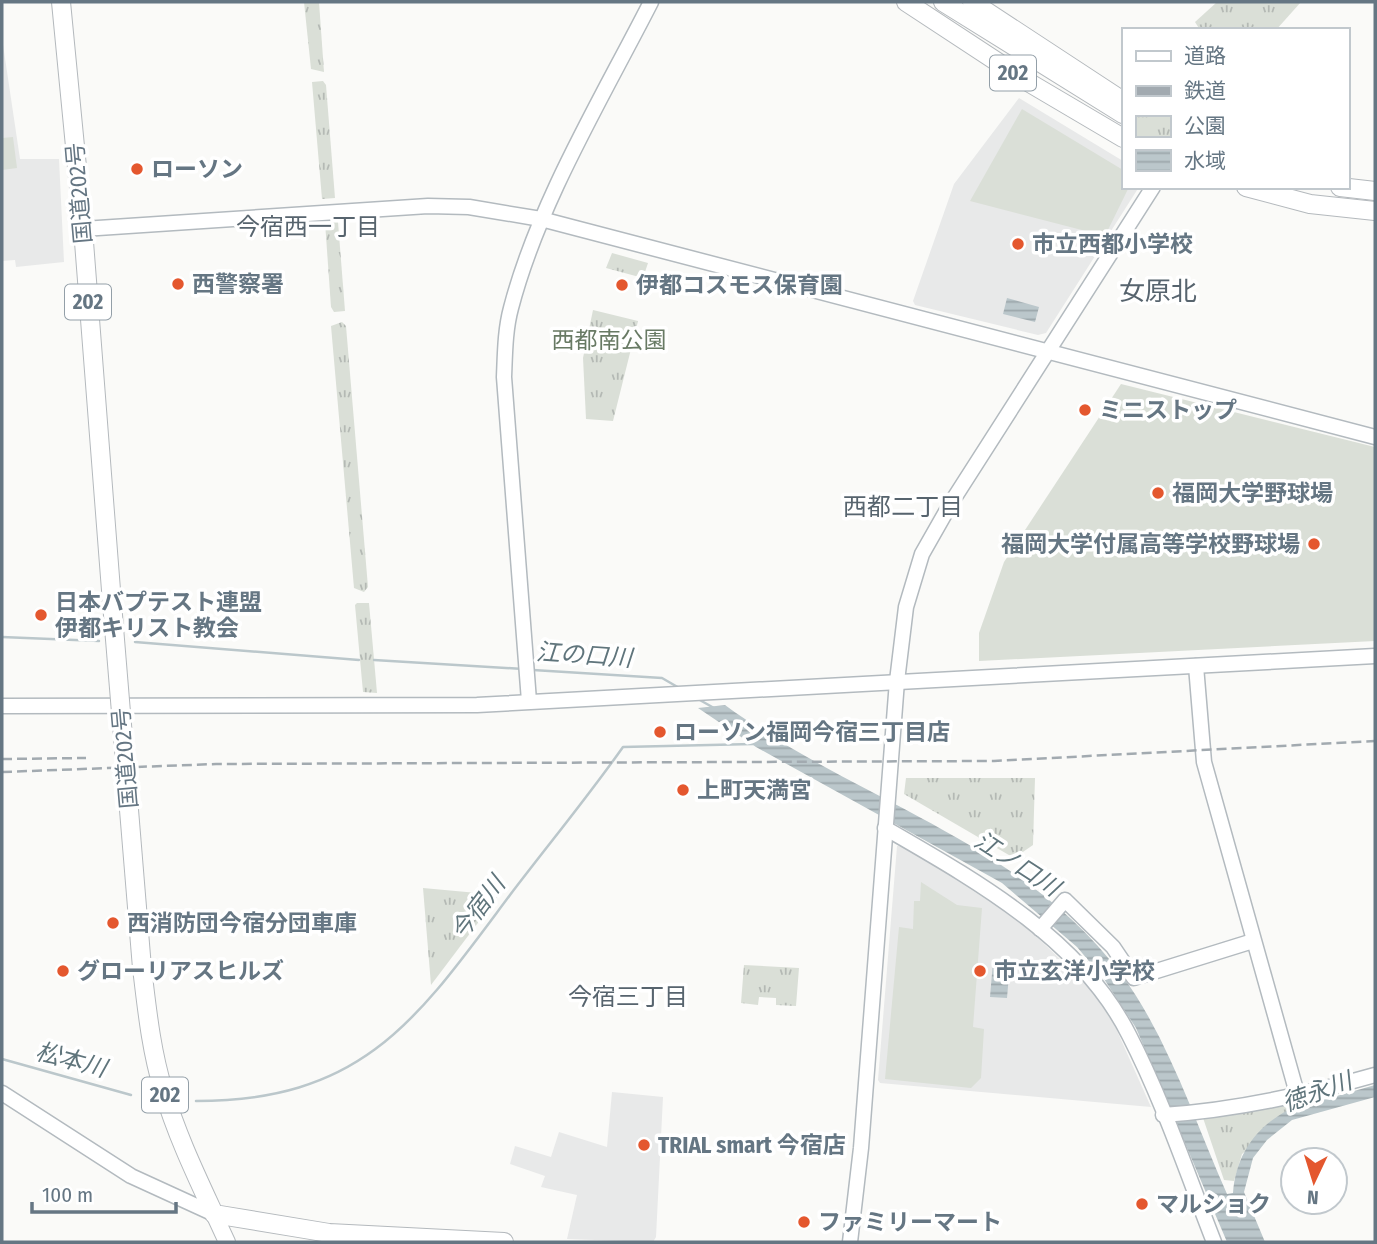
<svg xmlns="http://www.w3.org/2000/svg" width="1377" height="1244" viewBox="0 0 1377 1244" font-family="'Fira Sans Condensed','Noto Sans JP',sans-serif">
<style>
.built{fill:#e8e9e9}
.grass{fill:#dadfd7}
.park{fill:url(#park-tufts)}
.water{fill:url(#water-rules)}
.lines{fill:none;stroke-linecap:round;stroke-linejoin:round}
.stream{stroke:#bbc7cb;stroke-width:2.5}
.secondary-casing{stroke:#b3babf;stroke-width:17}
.primary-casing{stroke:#b5babe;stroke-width:18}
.highway-casing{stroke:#b4b9bd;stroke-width:20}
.secondary{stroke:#fff;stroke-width:14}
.primary{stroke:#fff;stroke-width:16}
.highway{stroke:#fff;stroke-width:18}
.rail{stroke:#a2aab0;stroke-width:2.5;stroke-dasharray:10 5;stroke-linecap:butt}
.highway-bridge-casing{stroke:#b4b9bd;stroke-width:20;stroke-linecap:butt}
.highway-bridge{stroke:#fff;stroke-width:18}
.poi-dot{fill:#e4572e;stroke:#fff;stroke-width:2.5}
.labels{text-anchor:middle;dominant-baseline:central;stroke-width:7;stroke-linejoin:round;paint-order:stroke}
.shield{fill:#fff;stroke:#939fa8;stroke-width:2}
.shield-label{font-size:21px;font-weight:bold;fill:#657683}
.poi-label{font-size:23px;font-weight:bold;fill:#657683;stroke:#fff;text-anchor:start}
.street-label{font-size:23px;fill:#657683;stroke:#fff}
.park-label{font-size:23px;fill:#687a64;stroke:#fff}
.neighbourhood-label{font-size:24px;fill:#57646e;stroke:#fff}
.water-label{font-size:24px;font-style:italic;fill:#60757c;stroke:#fff}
.quarter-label{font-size:26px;fill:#57646e;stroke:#fff}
</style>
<defs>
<pattern id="park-tufts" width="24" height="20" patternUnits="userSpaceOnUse" patternTransform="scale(1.75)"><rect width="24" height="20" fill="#dadfd7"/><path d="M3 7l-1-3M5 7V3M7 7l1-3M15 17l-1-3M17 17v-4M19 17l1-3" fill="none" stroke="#b4b9b4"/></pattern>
<pattern id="water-rules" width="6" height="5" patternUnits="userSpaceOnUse" patternTransform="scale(1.75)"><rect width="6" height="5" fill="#bbc7cb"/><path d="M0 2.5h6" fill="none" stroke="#9ca6aa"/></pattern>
</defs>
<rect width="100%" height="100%" fill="#fafaf8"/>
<g class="built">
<polygon points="2,38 20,159 59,159 64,262 16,267 15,260 2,261"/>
<polygon points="1019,98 1123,161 1123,187 1139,187 1046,333 1038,335 915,305 913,301 954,184"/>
<polygon points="901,845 1010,911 1090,988 1114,1024 1151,1107 880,1083 878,1080 897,846"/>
<polygon points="612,1092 663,1097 656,1237 653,1242 567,1239 577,1195 541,1187 545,1176 510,1164 515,1146 551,1157 559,1132 607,1147"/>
</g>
<g class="grass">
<polygon points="1022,109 1123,170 1123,187 1129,187 1105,236 970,201"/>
<polygon points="13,137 17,168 2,170 2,138"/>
<polygon points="1121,384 1375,447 1375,641 979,661 979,633 1004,562"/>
<polygon points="921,882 957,905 982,908 973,1027 984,1029 981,1078 971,1088 885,1079 899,927 913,929 914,901 920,901"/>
</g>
<g class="park">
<polygon points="304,2 319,2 324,72 311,69"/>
<polygon points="1217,2 1301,2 1276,30 1200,30 1195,22"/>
<polygon points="323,81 326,85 335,198 322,199 312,82"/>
<polygon points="325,222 338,222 345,311 334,312 331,307"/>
<polygon points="612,253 648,263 643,278 606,268"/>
<polygon points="593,310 638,321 613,421 586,419 583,358"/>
<polygon points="342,322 346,326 368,587 364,592 354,588 331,326"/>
<polygon points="357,603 369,603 377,693 363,692 355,605"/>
<polygon points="906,778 1035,778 1033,845 1014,858 904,794"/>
<polygon points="423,888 499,895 431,985"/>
<polygon points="744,965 799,968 796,1006 776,1005 776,998 759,997 758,1005 741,1003"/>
<polygon points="1298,1097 1300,1106 1242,1154 1234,1181 1224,1180 1201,1112"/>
</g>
<g class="water">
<polygon points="1007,298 1039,307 1035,322 1003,314"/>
<path d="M725 705C854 800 1021 840 1121 974 1168 1037 1195 1122 1227 1194L1233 1193C1236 1155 1255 1128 1288 1110L1375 1085V1097L1292 1120 1267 1140 1253 1158 1244 1192 1265 1242H1227L1136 1028 1104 979 1077 947 1002 883 756 747 698 708Z"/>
<polygon points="993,962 1010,963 1007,998 990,997"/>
</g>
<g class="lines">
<g class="stream">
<polyline points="2,637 99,641"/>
<polyline points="135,642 359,660"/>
<polyline points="374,660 523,669"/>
<polyline points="533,670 662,678 681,689"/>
<polyline points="698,699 714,708"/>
<polyline points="2,1059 131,1095"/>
<path d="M196 1101C365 1101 418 1018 510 895 548 845 587 798 623 747L753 744"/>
</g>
<g class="secondary-casing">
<g id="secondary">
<polyline points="83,229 428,206 469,207 541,219 1375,437"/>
<polyline points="1196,666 1204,762 1298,1097"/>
<path d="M529 701 504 377C505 354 505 330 511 308 538 204 602 98 651 2"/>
<polyline points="2,706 477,705 1375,656"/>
<path d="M885 828C975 880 1081 939 1129 1035 1163 1101 1187 1173 1214 1242"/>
<polyline points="1040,929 1065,900 1113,947 1134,978 1253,941"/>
<polyline points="2,1093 131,1176 214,1214"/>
<path d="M1163 1115C1237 1110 1305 1095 1375 1075"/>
<polyline points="850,1242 861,1148 897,681 906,607 922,554 951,503 1153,187"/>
</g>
</g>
<g class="primary-casing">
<polyline id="primary" points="214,1214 227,1242"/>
</g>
<g class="highway-casing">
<g id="highway">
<polyline points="61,2 83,229 112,603"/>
<polyline points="906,2 1028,82 1123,138"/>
<polyline points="943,2 1123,114"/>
<polyline points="972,2 1123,101"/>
<polyline points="1246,187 1310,204 1375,211"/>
<polyline points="1340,187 1375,191"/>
<path d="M142 968C147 1009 151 1050 163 1089 176 1133 195 1173 214 1214L329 1233 504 1242"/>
</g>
</g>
<use href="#secondary" class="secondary"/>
<use href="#primary" class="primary"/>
<use href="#highway" class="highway"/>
<g class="rail">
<polyline points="2,759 86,758"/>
<polyline points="2,772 216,764 994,761 1375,741"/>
</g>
<g class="highway-bridge-casing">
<polyline id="highway-bridge" points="112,603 142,968"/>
</g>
<use href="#highway-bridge" class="highway-bridge"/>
</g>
<g class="poi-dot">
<circle cx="137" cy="169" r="7"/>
<circle cx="1018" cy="244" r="7"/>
<circle cx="178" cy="284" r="7"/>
<circle cx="622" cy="285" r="7"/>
<circle cx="1085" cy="410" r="7"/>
<circle cx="1158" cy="493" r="7"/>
<circle cx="1314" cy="544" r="7"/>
<circle cx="41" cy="615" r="7"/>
<circle cx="660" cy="732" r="7"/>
<circle cx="683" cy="790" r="7"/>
<circle cx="113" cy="923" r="7"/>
<circle cx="63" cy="971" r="7"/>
<circle cx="980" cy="971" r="7"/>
<circle cx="644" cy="1145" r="7"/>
<circle cx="1142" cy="1204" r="7"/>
<circle cx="804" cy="1222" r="7"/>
</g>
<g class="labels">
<g class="shield">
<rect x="990" y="55.5" width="46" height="35" rx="5"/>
<rect x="65" y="284.5" width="46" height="35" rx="5"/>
<rect x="142" y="1077.5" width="46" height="35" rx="5"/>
</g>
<g class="shield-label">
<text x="1013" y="73">202</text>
<text x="88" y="302">202</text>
<text x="165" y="1095">202</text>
</g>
<g class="poi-label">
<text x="151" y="169">ローソン</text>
<text x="1032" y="244">市立西都小学校</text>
<text x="192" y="284">西警察署</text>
<text x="636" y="285">伊都コスモス保育園</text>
<text x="1099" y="410">ミニストップ</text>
<text x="1172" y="493">福岡大学野球場</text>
<text x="1300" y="544" text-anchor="end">福岡大学付属高等学校野球場</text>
<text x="55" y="602">日本バプテスト連盟<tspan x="55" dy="26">伊都キリスト教会</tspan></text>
<text x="674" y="732">ローソン福岡今宿三丁目店</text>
<text x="697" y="790">上町天満宮</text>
<text x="127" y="923">西消防団今宿分団車庫</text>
<text x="77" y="971">グローリアスヒルズ</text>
<text x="994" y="971">市立玄洋小学校</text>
<text x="658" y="1145">TRIAL smart 今宿店</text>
<text x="1156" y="1204">マルショク</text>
<text x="818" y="1222">ファミリーマート</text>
</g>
<g class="street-label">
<text transform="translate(79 193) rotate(-95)">国道202号</text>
<text transform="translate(125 758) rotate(-95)">国道202号</text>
</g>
<g class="park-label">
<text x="609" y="340">西都南公園</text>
</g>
<g class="neighbourhood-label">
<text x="308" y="227">今宿西一丁目</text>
<text x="903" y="507">西都二丁目</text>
<text x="628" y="997">今宿三丁目</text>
</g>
<g class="water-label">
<text transform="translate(584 655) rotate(4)">江の口川</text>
<text transform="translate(1017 864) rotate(33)">江ノ口川</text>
<text transform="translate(478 908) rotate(-53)">今宿川</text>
<text transform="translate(71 1060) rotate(15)">松本川</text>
<text transform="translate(1317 1092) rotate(-20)">徳永川</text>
</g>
<g class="quarter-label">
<text x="1158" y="291">女原北</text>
</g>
</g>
<rect width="1377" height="1244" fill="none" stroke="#657683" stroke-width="7"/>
<rect x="1122" y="28" width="228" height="161" fill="#ffffff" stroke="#c1c8cd" stroke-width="2"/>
<rect x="1136" y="51" width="35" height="10" fill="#ffffff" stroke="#c1c8cd" stroke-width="2"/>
<text x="1184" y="63" font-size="21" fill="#657683">道路</text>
<rect x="1136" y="86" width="35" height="10" fill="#a2aab0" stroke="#c1c8cd" stroke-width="2"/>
<text x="1184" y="98" font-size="21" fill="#657683">鉄道</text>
<rect x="1136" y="116" width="35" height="21" fill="url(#park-tufts)" stroke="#c1c8cd" stroke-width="2"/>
<text x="1184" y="133" font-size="21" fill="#657683">公園</text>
<rect x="1136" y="150" width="35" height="21" fill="url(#water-rules)" stroke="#c1c8cd" stroke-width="2"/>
<text x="1184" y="168" font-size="21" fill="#657683">水域</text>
<g transform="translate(1314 1181) rotate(184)"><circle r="33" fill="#ffffff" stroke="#c1c8cd" stroke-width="2"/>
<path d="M0-5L12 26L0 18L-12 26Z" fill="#e4572e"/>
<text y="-10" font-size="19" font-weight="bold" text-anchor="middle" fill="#657683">N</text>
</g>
<path d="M32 1202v10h144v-10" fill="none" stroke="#657683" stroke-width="3.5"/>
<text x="42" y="1202" font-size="21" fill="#657683" stroke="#ffffff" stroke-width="5" paint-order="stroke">100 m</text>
</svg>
